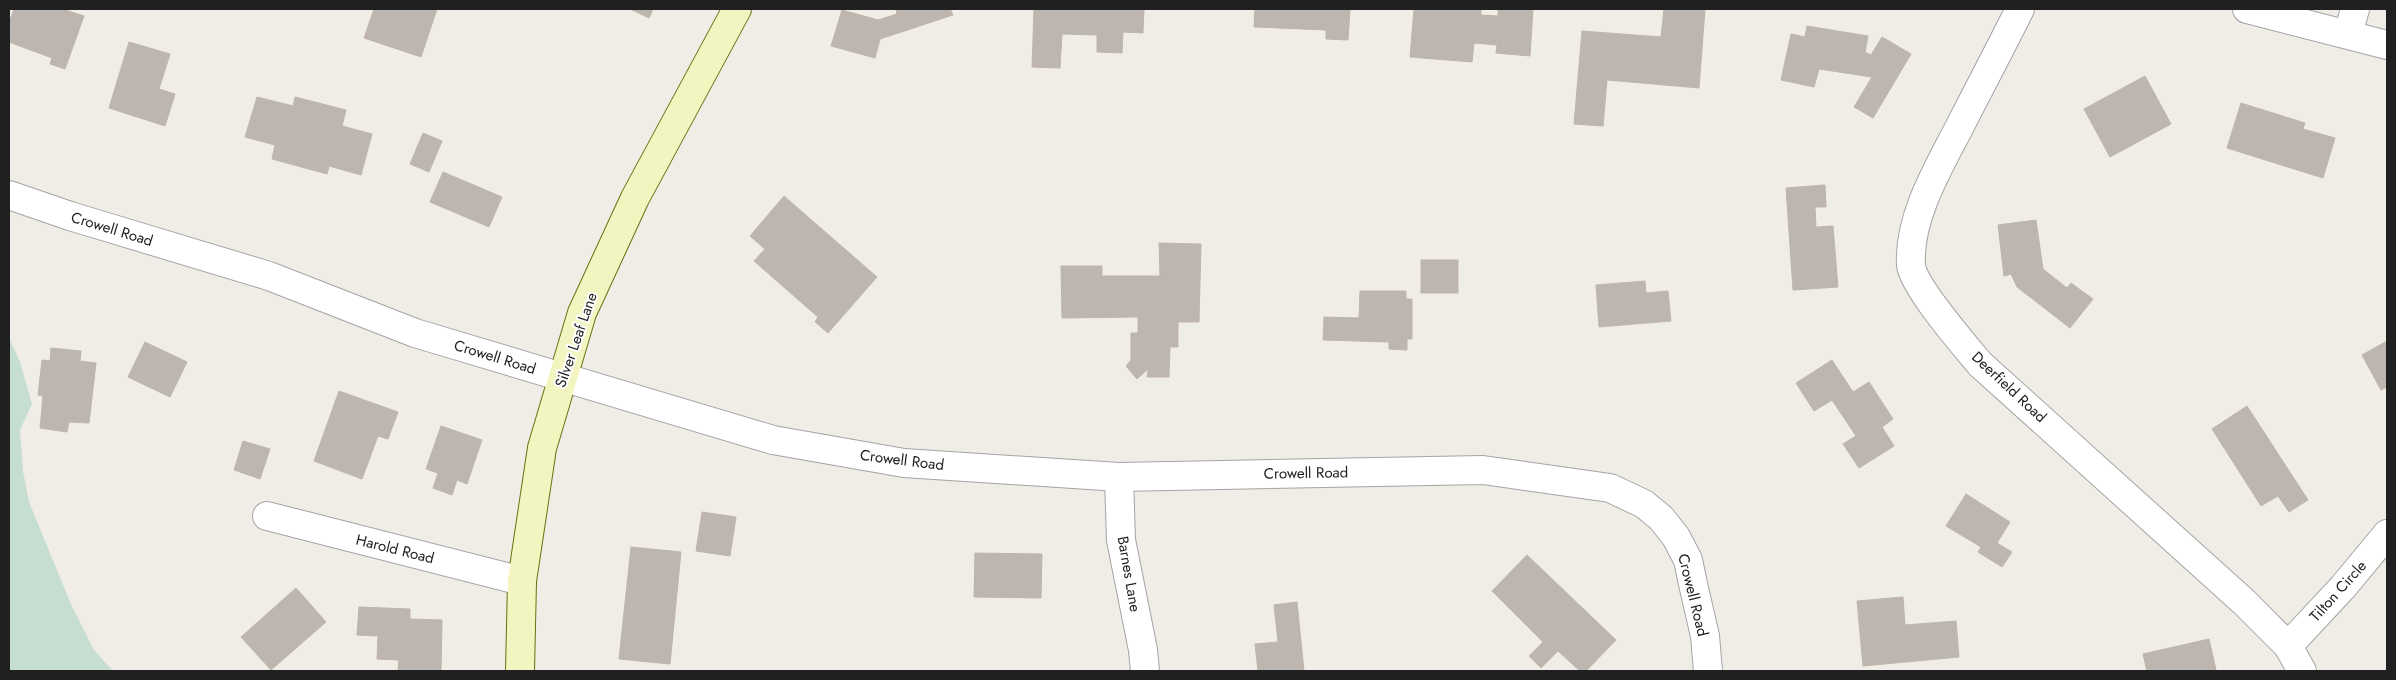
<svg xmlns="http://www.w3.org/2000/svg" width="2396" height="680" viewBox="0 0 2396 680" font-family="Jost,sans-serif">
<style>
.wetland{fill:#c6ddd1}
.building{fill:#bdb6b0;stroke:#c0b4ab}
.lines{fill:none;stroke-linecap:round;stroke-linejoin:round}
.street-casing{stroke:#a4a4a4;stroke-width:30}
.secondary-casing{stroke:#68700e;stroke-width:30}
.street{stroke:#fff;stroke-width:28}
.secondary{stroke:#f3f5c1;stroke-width:28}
.labels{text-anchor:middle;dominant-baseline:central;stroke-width:4;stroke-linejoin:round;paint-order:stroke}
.street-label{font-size:15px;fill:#202020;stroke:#fff}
</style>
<rect width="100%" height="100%" fill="#f0ede7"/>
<polygon class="wetland" points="9,338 20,362 32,404 20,430 23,471 29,502 70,602 94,650 113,671 9,671"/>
<g class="building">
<polygon points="14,9 62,9 84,16 65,69 50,64 52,58 9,42 9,23"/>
<polygon points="374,9 437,9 421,57 364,38"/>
<polygon points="630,9 653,9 649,18"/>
<polygon points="896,9 950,9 953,15 880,39 875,58 831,46 842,10 878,20 897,14"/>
<polygon points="1034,9 1144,9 1143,33 1123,32 1122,53 1097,52 1097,35 1062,34 1060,68 1032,67"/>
<polygon points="1255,9 1350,9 1348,40 1326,39 1326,30 1254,27"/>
<polygon points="1414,9 1481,9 1481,15 1498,16 1498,9 1533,9 1530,56 1496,53 1497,45 1474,43 1472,62 1410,57"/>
<polygon points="1664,9 1705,9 1699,88 1607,80 1603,126 1574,124 1582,31 1661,37"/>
<polygon points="1807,26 1868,36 1865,52 1871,55 1882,37 1911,54 1873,118 1854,107 1872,77 1819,69 1814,87 1781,80 1791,34 1805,37"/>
<polygon points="129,42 170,54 159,89 175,94 165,126 109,108"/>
<polygon points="2145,76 2171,124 2110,157 2084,109"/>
<polygon points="257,97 293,106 295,97 346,110 342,126 372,134 361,175 329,166 327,174 272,159 275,145 245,137"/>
<polygon points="2241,103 2305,123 2303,129 2335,138 2323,178 2227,148"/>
<polygon points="423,133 442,141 429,172 410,164"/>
<polygon points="443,172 502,197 489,227 430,202"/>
<polygon points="1825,185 1826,207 1815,207 1816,227 1833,226 1838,287 1793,290 1786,188"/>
<polygon points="784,196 877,277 828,333 815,322 818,317 754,261 765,249 750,236"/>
<polygon points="2036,220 2043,269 2067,288 2071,283 2093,299 2070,328 2017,287 2011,274 2004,276 1998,225"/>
<polygon points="1159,243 1201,244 1199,322 1178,322 1178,347 1170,347 1169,377 1147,377 1148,369 1137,379 1126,366 1131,360 1131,333 1138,333 1138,317 1062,318 1061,266 1102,266 1102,276 1160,276"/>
<rect x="1421" y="260" width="37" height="33"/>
<polygon points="1645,281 1646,293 1668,291 1671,321 1599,327 1596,285"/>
<polygon points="1360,291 1406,291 1406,299 1412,299 1412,339 1407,339 1407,350 1389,349 1389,342 1323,340 1324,317 1359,318"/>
<polygon points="2387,341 2387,387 2381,390 2362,355"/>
<polygon points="145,342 187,362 170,397 128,377"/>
<polygon points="51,348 81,351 80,361 96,363 89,423 69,422 67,432 40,428 43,396 38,395 42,360 50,361"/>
<polygon points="1832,360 1853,392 1869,382 1893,419 1882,427 1894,446 1859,468 1843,444 1856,436 1832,400 1814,411 1796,383"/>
<polygon points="339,391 398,412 388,439 378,436 362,479 314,461"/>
<polygon points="2247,406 2308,500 2289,512 2278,496 2261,506 2212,429"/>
<polygon points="441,426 482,440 467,484 457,480 452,495 433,488 438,473 426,469"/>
<polygon points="243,441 270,449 260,479 234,470"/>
<polygon points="1966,494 2010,522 1997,543 2012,552 2002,567 1978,552 1981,547 1946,526"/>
<polygon points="702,512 736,517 730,556 696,551"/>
<polygon points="631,547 681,552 670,664 619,659"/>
<polygon points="975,553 1042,554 1041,598 974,597"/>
<polygon points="1527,555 1616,640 1586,671 1580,671 1558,651 1541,668 1529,656 1543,642 1492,591"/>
<polygon points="296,588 326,622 271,670 241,637"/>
<polygon points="1903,597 1905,625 1956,621 1959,657 1863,666 1857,601"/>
<polygon points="1297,602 1304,671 1258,671 1255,644 1278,642 1274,605"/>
<polygon points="359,607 410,609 410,619 442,620 441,671 398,671 399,660 377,659 378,636 357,635"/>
<polygon points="2209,639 2216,670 2147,671 2143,654"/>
</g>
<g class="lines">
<g class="street-casing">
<g id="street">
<path d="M2020 9C2001 47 1981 85 1961 124 1940 165 1908 217 1911 265 1913 286 1965 346 1980 364L2244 602 2288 646 2302 671"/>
<polyline points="2247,9 2387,45"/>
<polyline points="2348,34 2355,9"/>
<polyline points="9,195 70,216 269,276 415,333 773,440 904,463 1119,477 1483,470 1610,488 1644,504 1661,518 1676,537 1688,560 1693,584 1705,636 1708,671"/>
<polyline points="1119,477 1121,540 1143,650 1145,671"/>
<polyline points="267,516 522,581"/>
<polyline points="2288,646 2343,587 2387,534"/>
</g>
</g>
<g class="secondary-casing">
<polyline id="secondary" points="520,671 522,581 542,448 582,313 635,198 737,9"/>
</g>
<use href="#street" class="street"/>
<use href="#secondary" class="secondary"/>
</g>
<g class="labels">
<g class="street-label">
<text transform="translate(112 229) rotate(17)">Crowell Road</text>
<text transform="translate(576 340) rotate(-71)">Silver Leaf Lane</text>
<text transform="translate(495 357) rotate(17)">Crowell Road</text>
<text transform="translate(2009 387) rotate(43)">Deerfield Road</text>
<text transform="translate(902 460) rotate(7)">Crowell Road</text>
<text transform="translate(1306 473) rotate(-1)">Crowell Road</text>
<text transform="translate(395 549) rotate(14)">Harold Road</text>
<text transform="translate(1129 574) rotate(80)">Barnes Lane</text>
<text transform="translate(2338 591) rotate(-48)">Tilton Circle</text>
<text transform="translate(1693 595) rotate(76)">Crowell Road</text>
</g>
</g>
<rect width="2396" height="680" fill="none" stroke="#202020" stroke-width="20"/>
</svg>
